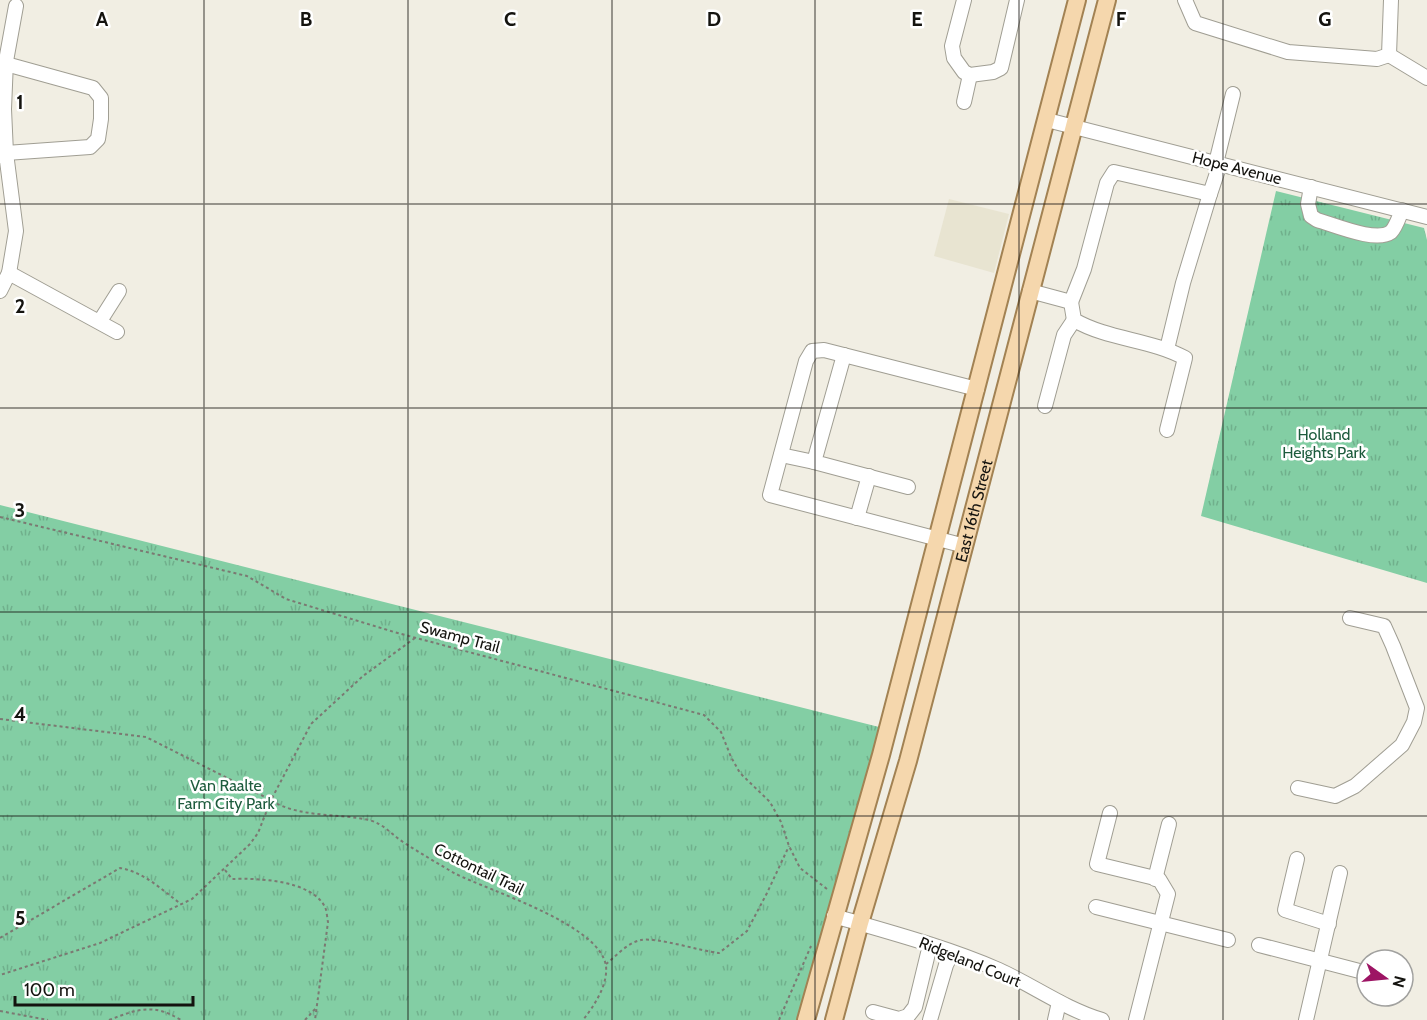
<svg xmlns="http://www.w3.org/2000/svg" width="1427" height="1020" viewBox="0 0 1427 1020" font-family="Cabin,sans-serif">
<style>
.built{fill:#e8e4d1}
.grass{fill:url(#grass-tufts)}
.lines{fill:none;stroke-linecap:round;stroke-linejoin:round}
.minor-casing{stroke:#a09e93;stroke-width:16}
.major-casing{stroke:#a28253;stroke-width:20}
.path{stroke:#7b7972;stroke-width:2;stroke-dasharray:3 3;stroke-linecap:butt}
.minor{stroke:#fff;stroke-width:14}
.major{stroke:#f5d7ad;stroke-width:16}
.grid{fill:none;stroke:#14130f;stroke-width:1.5;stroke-opacity:0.55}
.labels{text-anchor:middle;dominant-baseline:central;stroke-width:5;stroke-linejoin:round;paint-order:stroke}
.street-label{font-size:16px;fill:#14130f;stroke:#fff}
.park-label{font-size:16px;fill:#1d5b3d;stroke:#fff}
.grid-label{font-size:20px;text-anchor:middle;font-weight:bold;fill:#14130f;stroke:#fff;stroke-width:5;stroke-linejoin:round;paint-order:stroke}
</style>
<defs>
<pattern id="grass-tufts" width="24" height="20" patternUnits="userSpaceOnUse" patternTransform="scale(1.5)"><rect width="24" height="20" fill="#83cea4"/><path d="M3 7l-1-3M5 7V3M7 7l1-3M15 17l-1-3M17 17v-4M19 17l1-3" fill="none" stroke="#70b08c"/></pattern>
</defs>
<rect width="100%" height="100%" fill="#f1eee3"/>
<polygon class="built" points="949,199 1009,214 994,273 934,256"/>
<g class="grass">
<polygon points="1276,191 1424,228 1427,240 1427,583 1201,516"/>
<polygon points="0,505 879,727 800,1020 0,1020"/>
</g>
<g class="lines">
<g class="minor-casing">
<g id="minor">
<polyline points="964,0 952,46 954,58 964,72 970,75 993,72 1001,68 1017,0"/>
<polyline points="1185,0 1195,23 1288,52 1377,59 1389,55 1391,0"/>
<polyline points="1389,55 1427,78"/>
<polyline points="964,102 970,75"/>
<polyline points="1047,120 1427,217"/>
<polyline points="0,156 6,153 90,147 98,139 101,119 101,98 93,88 6,64"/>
<polyline points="1216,163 1233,94"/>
<path d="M1311 187 1308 204 1311 216 1317 220C1335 225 1376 243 1391 232 1396 227 1399 217 1402 210"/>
<polyline points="9,273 16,231 6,153 4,109 6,61 16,6"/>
<polyline points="0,291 9,273 117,332"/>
<polyline points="1030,291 1071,302 1084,269 1107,183 1114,172 1210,194 1220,164"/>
<path d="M1071 302 1074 320C1109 340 1150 339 1185 358L1167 430"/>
<polyline points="100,321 119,291"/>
<polyline points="1167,349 1183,283 1210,194"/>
<polyline points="844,355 814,462 908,487"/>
<polyline points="1045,406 1064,335 1074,320"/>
<polyline points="781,455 814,462"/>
<polyline points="857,518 869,476"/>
<polyline points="965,546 770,495 806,361 812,351 824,350 977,389"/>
<polyline points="1298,788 1335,796 1355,786 1402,745 1414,722 1417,708 1393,646 1384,626 1350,618"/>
<polyline points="1110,813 1097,864 1159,879 1168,894 1136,1020"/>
<polyline points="1297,859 1285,910 1329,924"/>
<polyline points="1155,879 1169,824"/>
<polyline points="1096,907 1228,940"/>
<path d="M834 916C889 932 946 947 999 970 1034 986 1065 1009 1102 1020"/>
<polyline points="1259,945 1367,973"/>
<polyline points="873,1012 899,1019 908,1016 915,1007 930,945"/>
<polyline points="930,1020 946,965 952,953"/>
<polyline points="1055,1020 1059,1002"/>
<polyline points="1306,1020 1340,873"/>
</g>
</g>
<g class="major-casing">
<g id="major">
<polyline points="806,1020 881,755 1077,0"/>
<path id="s1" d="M834 1020 860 923 908 761 1107 0"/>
</g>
</g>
<g class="path">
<polyline points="0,517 247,576 286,599 394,632 704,715 721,732 731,757 740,773 770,802 781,822 789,846 800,868 827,889"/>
<path d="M415 638 363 676 311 724 271 800C298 818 338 813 369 820 384 824 391 834 403 842 420 853 437 863 454 873 489 891 600 924 606 966 608 985 594 1006 583 1020"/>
<polyline points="0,719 146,737 271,800 258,833 250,844 192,899 100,943 0,975"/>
<path d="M225 870 232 879C258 878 311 880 325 907 327 911 327 918 328 922L315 1020"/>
<path d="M0 938 120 868C144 872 162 890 181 904"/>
<path d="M606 964C616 956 627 943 641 940 657 937 700 951 719 953L747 931 767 893 789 846"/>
<polyline points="0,1011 48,1020"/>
<path d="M109 1020C138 1009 153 1003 181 1020"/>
<polyline points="305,1020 317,1007"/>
<polyline points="779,1020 811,946"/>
</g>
<use href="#minor" class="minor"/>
<use href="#major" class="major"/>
</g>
<path class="grid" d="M204 0V1020M408 0V1020M612 0V1020M815 0V1020M1019 0V1020M1223 0V1020M0 204H1427M0 408H1427M0 612H1427M0 816H1427"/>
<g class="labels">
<g class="street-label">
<text transform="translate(1237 168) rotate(14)">Hope Avenue</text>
<text stroke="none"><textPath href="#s1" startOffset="528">East 16th Street</textPath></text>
<text transform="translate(460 637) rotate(15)">Swamp Trail</text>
<text transform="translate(479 869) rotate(26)">Cottontail Trail</text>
<text transform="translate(970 962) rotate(22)">Ridgeland Court</text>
</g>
<g class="park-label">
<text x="1324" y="434">Holland<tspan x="1324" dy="18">Heights Park</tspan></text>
<text x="226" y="785">Van Raalte<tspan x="226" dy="18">Farm City Park</tspan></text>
</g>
</g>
<g class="grid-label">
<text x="102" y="26">A</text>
<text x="306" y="26">B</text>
<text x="510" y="26">C</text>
<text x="714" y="26">D</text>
<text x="917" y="26">E</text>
<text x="1121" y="26">F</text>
<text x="1325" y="26">G</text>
<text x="20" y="109">1</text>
<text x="20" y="313">2</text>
<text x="20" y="517">3</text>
<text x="20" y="721">4</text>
<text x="20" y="925">5</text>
</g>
<g transform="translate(1385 978) rotate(105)"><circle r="28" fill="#ffffff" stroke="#a1a19f" stroke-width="1.5"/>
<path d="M0-4.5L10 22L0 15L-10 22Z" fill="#9d1464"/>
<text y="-9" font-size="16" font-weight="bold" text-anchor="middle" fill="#14130f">N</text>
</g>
<path d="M15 996v9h178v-9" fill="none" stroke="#14130f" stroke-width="3"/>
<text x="24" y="996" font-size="18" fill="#14130f" stroke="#ffffff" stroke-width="4.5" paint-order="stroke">100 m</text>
</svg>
